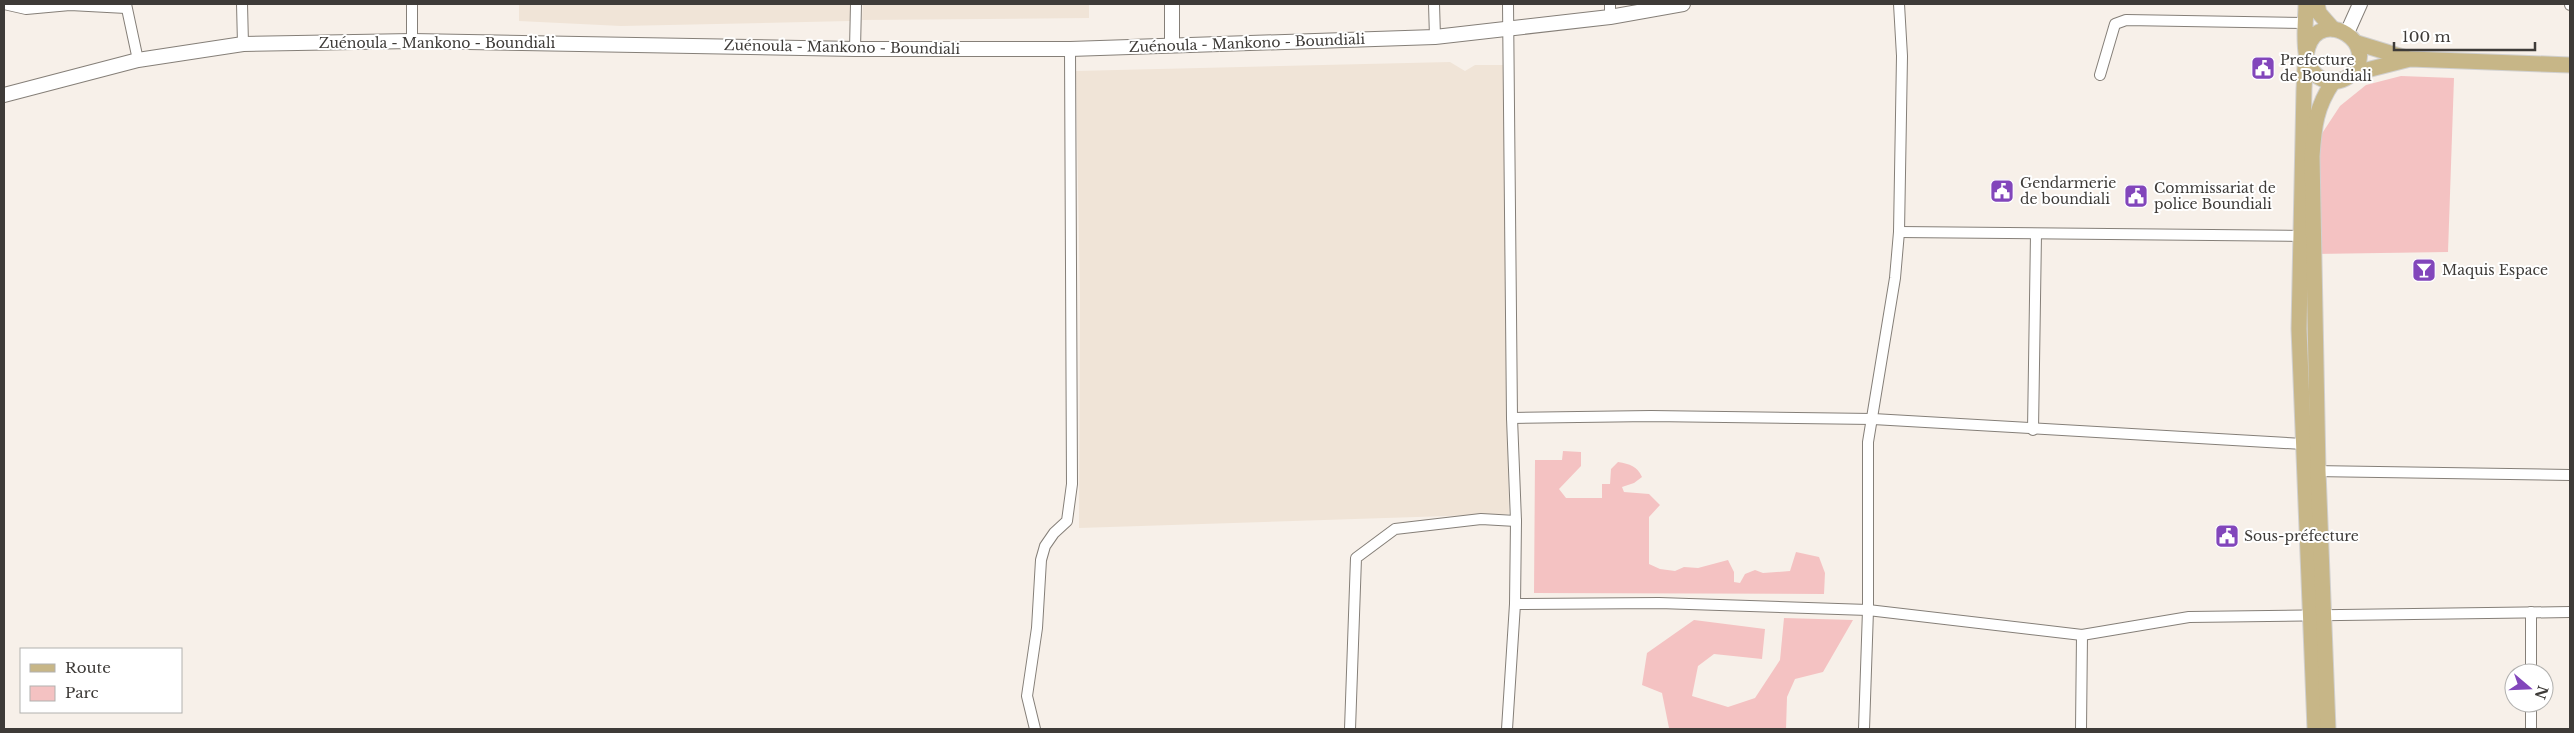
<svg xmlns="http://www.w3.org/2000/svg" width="2574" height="733" viewBox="0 0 2574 733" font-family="'Libre Baskerville',serif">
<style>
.built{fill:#f0e4d7}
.green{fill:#f4c2c2}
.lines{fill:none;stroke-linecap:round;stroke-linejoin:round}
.street-casing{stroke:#857f78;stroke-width:12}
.secondary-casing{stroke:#857f78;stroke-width:16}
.primary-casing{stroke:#d1d0cf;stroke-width:17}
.street{stroke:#fff;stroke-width:10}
.secondary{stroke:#fff;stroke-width:14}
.primary{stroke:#c7b687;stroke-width:15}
.labels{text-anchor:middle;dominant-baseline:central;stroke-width:4;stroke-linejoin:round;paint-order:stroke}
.street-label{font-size:14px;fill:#3e3b38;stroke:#fff}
.poi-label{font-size:14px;fill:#3e3b38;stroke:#fff;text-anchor:start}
</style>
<rect width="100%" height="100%" fill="#f7f0e9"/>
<g class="built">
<polygon points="519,4 850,4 850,21 621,26 519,21"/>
<polygon points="863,4 1089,4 1089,18 862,20"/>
<polygon points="1450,62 1465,71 1475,65 1503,65 1509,514 1079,528 1080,297 1076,71"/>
</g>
<g class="green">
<polygon points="2401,76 2454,78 2448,252 2314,254 2313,166 2321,135 2340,106 2366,85"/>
<path d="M1563 451 1581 452V466L1559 489 1566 498H1602V484H1610L1611 469 1618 462C1630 464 1637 466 1642 477L1634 483 1622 487 1624 492 1649 494 1660 505 1649 517V564L1660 569 1675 571 1684 567 1698 568 1728 560 1734 572V582L1740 583 1745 574 1755 570 1763 573 1790 571 1796 552 1819 557 1825 573 1824 594 1534 593 1535 460H1562Z"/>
<polygon points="1784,618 1853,620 1823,672 1795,679 1787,697 1786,729 1669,728 1662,693 1642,685 1647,653 1694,620 1765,629 1762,659 1714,654 1698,666 1692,696 1728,707 1755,698 1780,660"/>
</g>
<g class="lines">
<g class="street-casing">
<g id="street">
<polyline points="4,4 26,9 70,5 126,8"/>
<polyline points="126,4 138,60"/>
<polyline points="242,4 243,44"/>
<polyline points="412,4 412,41"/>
<polyline points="1434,4 1435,37"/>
<polyline points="2570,4 2570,5"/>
<polyline points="1610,17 1610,4"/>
<polyline points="855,49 856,4"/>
<polyline points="2100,75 2115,24 2126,20 2306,23"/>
<polyline points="1899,232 2307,236"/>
<polyline points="1512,418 1651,416 1873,419 2303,444"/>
<polyline points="2033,430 2036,234"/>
<polyline points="2313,471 2570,475"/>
<polyline points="1515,604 1659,603 1868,610 2082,635 2189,617 2570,612"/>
<polyline points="2531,673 2531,612"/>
<polyline points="1035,729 1027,696 1037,628 1041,560 1045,546 1054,533 1067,521 1072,484 1070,49"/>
<polyline points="1350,729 1356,558 1395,529 1481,519 1516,521"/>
<polyline points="1507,729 1515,604 1516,521 1512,418 1508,4"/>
<polyline points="1864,729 1868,610 1868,442 1895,278 1899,232 1902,56 1899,4"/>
<polyline points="2081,729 2082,635"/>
<polyline points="2531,729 2531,703"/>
</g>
</g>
<g class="secondary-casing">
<g id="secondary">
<polyline points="2347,33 2360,4"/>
<polyline points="1172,45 1172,4"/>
<polyline points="4,95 138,60 243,44 412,41 855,49 1070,49 1435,37 1610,17 1683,4"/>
</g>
</g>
<g class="primary-casing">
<g id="primary">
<path d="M2306 4C2306 26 2298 72 2325 80 2334 83 2344 81 2350 75 2383 44 2321 6 2308 47 2304 60 2305 76 2304 89L2299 329 2315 729"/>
<polyline points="2317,4 2319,13 2333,29"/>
<polyline points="2357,43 2406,58"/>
<polyline points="2351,74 2410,59 2570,65"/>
<path d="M2328 729 2318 471 2312 156C2314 126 2316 107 2333 82"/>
</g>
</g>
<use href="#street" class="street"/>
<use href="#secondary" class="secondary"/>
<use href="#primary" class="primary"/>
</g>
<defs>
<g id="civic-square" transform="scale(1.25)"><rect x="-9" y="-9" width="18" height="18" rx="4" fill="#8246bb" stroke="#fff"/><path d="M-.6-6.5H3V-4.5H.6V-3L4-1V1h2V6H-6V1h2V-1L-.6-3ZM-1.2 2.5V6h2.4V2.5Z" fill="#fff"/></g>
<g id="bar-square" transform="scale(1.25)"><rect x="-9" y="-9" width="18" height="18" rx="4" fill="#8246bb" stroke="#fff"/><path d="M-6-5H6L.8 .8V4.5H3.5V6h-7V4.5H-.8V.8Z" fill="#fff"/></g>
</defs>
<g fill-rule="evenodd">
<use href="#civic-square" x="2263" y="68"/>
<use href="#civic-square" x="2002" y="191"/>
<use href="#civic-square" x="2136" y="196"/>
<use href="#bar-square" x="2424" y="270"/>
<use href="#civic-square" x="2227" y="536"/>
</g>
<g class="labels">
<g class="street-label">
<text x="437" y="43">Zuénoula - Mankono - Boundiali</text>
<text transform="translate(1247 43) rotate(-2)">Zuénoula - Mankono - Boundiali</text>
<text transform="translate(842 47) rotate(1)">Zuénoula - Mankono - Boundiali</text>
</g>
<g class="poi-label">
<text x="2280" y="60">Prefecture<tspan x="2280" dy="16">de Boundiali</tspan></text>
<text x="2020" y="183">Gendarmerie<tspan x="2020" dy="16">de boundiali</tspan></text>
<text x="2154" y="188">Commissariat de<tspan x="2154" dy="16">police Boundiali</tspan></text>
<text x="2442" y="270">Maquis Espace</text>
<text x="2244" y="536">Sous-préfecture</text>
</g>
</g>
<rect width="2574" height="733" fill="none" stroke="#3e3b38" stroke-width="10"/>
<rect x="20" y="648" width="162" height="65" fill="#ffffff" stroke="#b2b1af"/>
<rect x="30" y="664" width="25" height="8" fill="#c7b687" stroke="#b2b1af"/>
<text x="65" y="673" font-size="15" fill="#3e3b38">Route</text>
<rect x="30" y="686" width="25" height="15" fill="#f4c2c2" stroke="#b2b1af"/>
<text x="65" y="698" font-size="15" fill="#3e3b38">Parc</text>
<g transform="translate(2529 688) rotate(109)"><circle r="24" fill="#ffffff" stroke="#b2b1af"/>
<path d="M0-4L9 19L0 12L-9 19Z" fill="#8246bb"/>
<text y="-8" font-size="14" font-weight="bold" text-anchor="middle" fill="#3e3b38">N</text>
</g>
<path d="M2394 42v8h141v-8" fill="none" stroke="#3e3b38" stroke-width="2.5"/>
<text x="2402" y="42" font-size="15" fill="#3e3b38" stroke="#ffffff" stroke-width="4" paint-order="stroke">100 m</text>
</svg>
